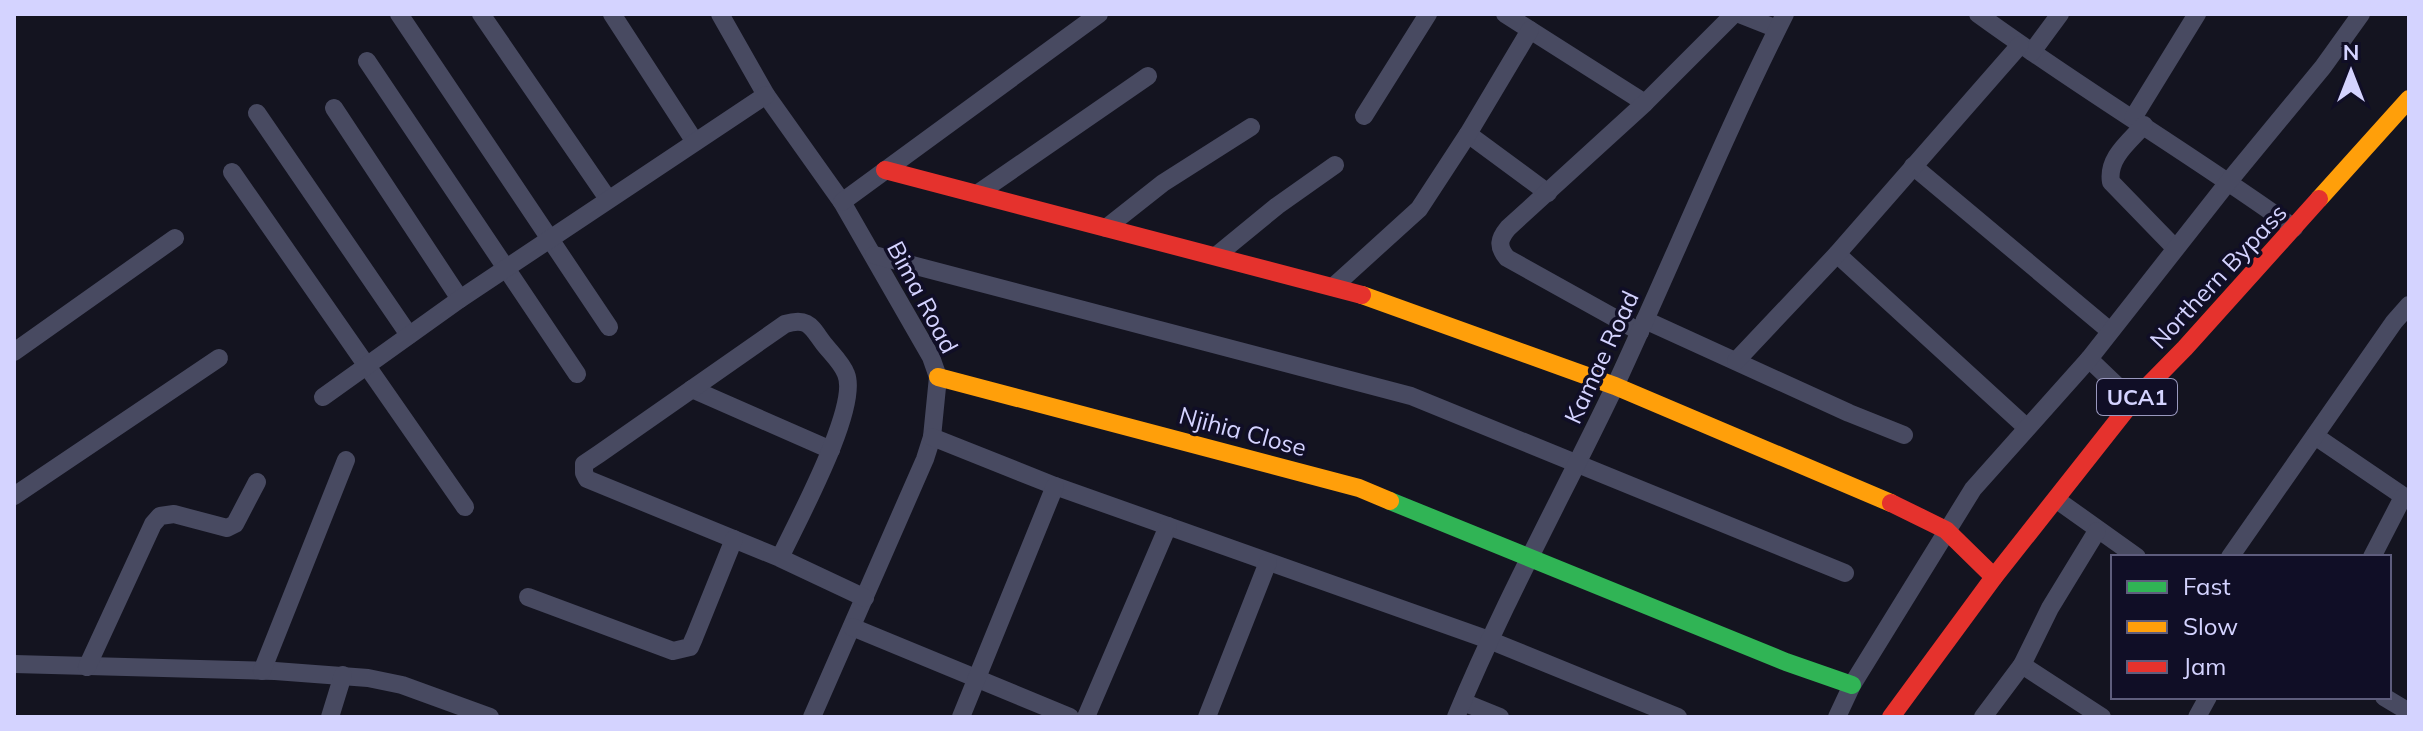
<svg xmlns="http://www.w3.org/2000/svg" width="2423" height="731" viewBox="0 0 2423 731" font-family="Mulish,sans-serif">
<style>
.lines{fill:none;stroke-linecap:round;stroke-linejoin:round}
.street{stroke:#484a61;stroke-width:18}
.fast{stroke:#30b455;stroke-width:18}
.slow{stroke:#ff9f0a;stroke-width:18}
.jam{stroke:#e5322d;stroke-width:18}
.labels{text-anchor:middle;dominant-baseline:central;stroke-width:7;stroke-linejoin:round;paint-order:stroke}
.shield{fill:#100e26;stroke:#9998be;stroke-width:2}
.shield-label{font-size:22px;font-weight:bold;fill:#d4d3ff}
.street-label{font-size:24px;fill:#d4d3ff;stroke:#100e26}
</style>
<rect width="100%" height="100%" fill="#141420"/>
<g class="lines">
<g class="street">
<polyline points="399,14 609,327"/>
<polyline points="481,14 608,199"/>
<polyline points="612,14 695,142"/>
<polyline points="720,14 766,95 842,202 931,357 938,377 932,437 925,459 812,717"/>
<polyline points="1505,14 1645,103"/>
<polyline points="1739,14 1777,29"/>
<path d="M1978 14C2081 89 2191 154 2294 228"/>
<polyline points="2032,52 2060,14"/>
<polyline points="367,61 577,374"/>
<polyline points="334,108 460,299"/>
<polyline points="257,113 409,335"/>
<polyline points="1364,116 1428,14"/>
<polyline points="2133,118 2197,14"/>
<path d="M2144 125C2129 142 2107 158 2111 182L2175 248"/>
<polyline points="1468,134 1548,193"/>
<polyline points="1913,166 2110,331"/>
<polyline points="232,172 465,507"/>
<polyline points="977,194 1148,76"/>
<polyline points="842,202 1099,14"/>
<polyline points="1106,228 1163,183 1251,127"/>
<polyline points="1837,254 2026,427"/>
<polyline points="874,255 1411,396 1845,573"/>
<polyline points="1216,256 1277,206 1335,165"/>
<polyline points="1333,287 1419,209 1468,134 1530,30"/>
<polyline points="1645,320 1849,413 1904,435"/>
<path d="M1640 332 1507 258C1497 246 1499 239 1508 228L1645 103 1734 14"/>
<polyline points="14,352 175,238"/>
<polyline points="2089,359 2133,401"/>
<polyline points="1736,361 1837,254 2020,45"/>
<polyline points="692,389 831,450"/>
<polyline points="323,397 460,299 766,95"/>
<polyline points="2315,436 2409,500"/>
<polyline points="932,437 1055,486 1489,640 1678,717"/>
<polyline points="14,496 219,358"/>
<polyline points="2057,500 2137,557"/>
<polyline points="2230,557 2394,322 2409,305"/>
<polyline points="2372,557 2403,497"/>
<path d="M780 558C796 523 860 407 846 374 842 363 831 353 824 344 811 327 809 317 785 324L599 454 584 464V473L587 479 780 558 865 598"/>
<polyline points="528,597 673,651 690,647 694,638 734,539"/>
<polyline points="852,627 1070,717"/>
<polyline points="14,664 275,671 368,678 402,685 490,717"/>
<polyline points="2022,665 2102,717"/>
<polyline points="87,667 153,524 160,516 174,514 227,528 235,524 257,482"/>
<polyline points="262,671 346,460"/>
<polyline points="2384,697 2409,712"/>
<polyline points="1463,702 1500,717"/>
<polyline points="330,717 343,675"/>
<polyline points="961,717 1055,486"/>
<polyline points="1086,717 1168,526"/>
<polyline points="1207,717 1268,562"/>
<path d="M1456 717C1503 603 1563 495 1616 384 1673 261 1724 135 1785 14"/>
<polyline points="1837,717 1852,685 1973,489 2089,359 2229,181 2323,67 2361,14"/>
<polyline points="1983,717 2022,665 2050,608 2097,531"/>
<polyline points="2197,717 2208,697"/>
</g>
<polyline class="fast" points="1390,501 1786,662 1852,685"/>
<g class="slow">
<polyline points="2319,199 2409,99"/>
<polyline points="1362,295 1615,386 1891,503"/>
<polyline points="938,377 1359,488 1390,501"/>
</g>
<g class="jam">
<polyline points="885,170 1362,295"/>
<polyline points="1891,503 1946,530 1994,577"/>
<polyline points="1891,717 1994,577 2133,401 2185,348 2319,199"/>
</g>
</g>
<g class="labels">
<rect class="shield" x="2097" y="379" width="80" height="36" rx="6"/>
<g class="shield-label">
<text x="2137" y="397">UCA1</text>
</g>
<g class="street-label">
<text transform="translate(2218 276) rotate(-47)">Northern Bypass</text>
<text transform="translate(923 297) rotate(62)">Bima Road</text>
<text transform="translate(1601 357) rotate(-65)">Kamae Road</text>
<text transform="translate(1243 431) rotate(15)">Njihia Close</text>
</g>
</g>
<rect width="2423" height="731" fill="none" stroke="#d4d3ff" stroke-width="32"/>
<rect x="2111" y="555" width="280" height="144" fill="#100e26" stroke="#5e5d7d" stroke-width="2"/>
<rect x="2127" y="581" width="40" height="12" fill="#30b455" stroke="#5e5d7d" stroke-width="2"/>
<text x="2183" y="595" font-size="24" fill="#d4d3ff">Fast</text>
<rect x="2127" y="621" width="40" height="12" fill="#ff9f0a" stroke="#5e5d7d" stroke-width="2"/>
<text x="2183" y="635" font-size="24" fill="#d4d3ff">Slow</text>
<rect x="2127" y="661" width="40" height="12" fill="#e5322d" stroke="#5e5d7d" stroke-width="2"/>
<text x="2183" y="675" font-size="24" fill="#d4d3ff">Jam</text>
<g transform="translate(2351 72)" stroke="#100e26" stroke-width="6" paint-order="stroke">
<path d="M0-6L14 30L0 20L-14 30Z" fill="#d4d3ff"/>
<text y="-12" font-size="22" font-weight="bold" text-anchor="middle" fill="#d4d3ff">N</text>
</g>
</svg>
